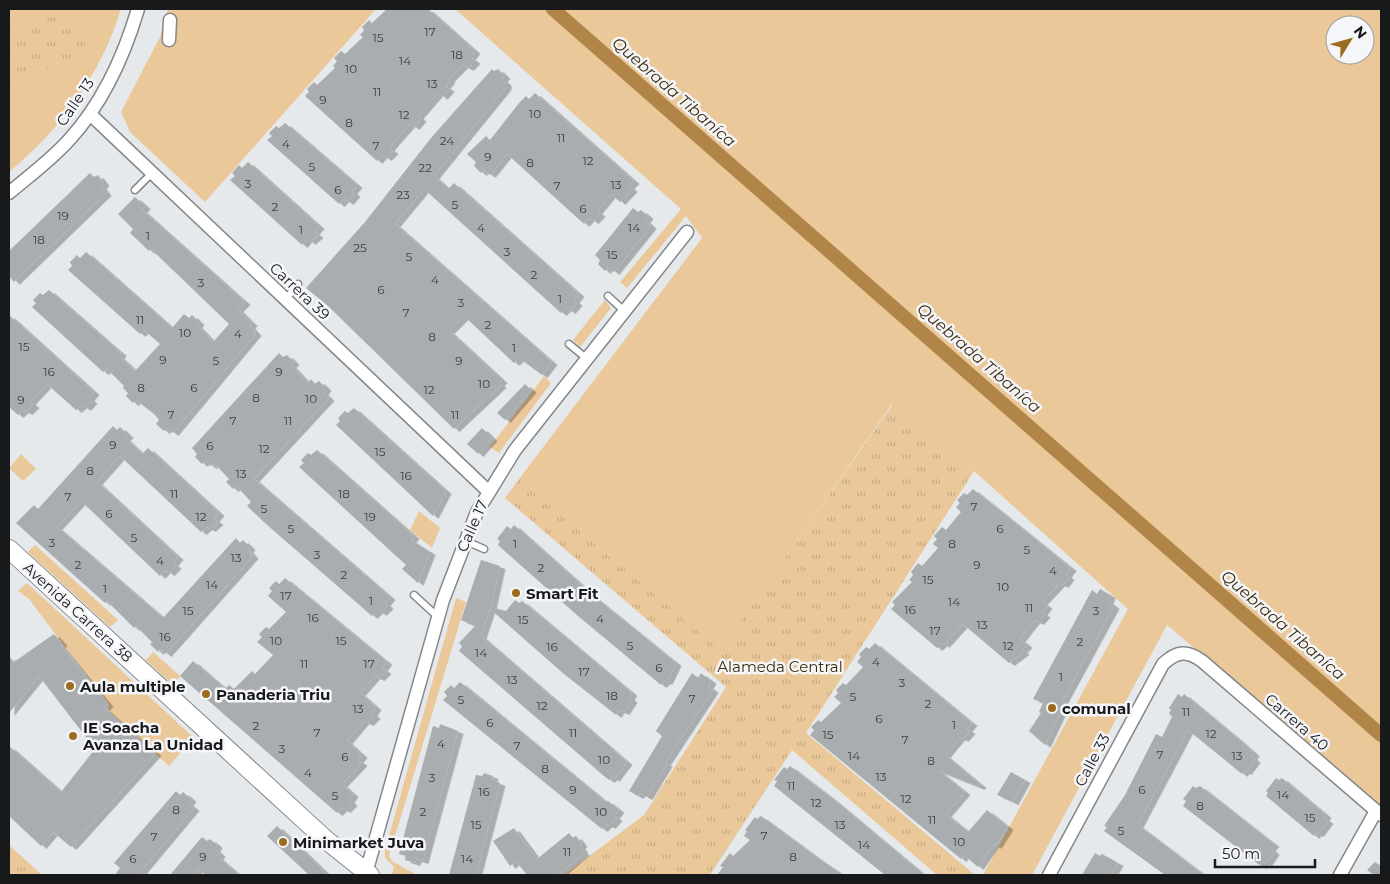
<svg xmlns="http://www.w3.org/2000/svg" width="1390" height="884" viewBox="0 0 1390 884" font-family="Montserrat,sans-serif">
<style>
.grass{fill:#eac899;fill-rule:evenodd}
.park{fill:url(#park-tufts)}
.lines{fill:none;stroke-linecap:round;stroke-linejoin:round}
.canal{stroke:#b08547;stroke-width:14}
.building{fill:#aaadaf;filter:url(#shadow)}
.lane-casing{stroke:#848789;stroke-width:9}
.street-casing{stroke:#848789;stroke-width:15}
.secondary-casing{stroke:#848789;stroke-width:20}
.lane{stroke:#fff;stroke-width:6}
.street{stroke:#fff;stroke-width:12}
.secondary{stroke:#fff;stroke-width:18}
.poi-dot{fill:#9a6c1d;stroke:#f4f6f9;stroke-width:2}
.labels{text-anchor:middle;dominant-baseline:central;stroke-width:5;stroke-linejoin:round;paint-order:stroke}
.number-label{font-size:12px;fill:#3c3e3f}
.street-label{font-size:15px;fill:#18191a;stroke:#f4f6f9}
.poi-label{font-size:15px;font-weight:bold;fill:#18191a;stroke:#f4f6f9;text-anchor:start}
.park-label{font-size:15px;fill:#3c2a0d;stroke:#f4f6f9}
.water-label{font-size:16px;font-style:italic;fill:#3d2a0e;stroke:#f4f6f9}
</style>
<defs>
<pattern id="park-tufts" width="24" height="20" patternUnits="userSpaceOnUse" patternTransform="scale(1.25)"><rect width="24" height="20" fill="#eac899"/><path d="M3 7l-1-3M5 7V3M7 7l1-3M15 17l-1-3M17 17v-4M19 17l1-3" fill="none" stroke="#c8ab83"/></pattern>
<filter id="shadow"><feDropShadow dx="5.5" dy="3" stdDeviation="0" flood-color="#0004"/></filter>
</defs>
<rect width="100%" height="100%" fill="#e6e9eb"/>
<g class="grass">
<path d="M9 9H121C101 74 61 129 9 172Z"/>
<polygon points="168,9 376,9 205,202 130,132 121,112 160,37"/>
<path d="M455 9H1381V806L1167 625 1032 875H983L1128 609 974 471 892 404 720 651 519 479 702 238 686 216 627 288 620 282 681 209ZM1335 25H1365V55H1335Z"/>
<polygon points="605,300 611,308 580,347 573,340"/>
<polygon points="544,376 551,383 499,453 490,447"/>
<polygon points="21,454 36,469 23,481 9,468"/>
<polygon points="419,511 440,528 432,548 410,530"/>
<polygon points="35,545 118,620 110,627 28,552"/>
<polygon points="27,583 194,738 169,766 118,720 111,718 108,704 29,599 18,591"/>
<polygon points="456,598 466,602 389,856 392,861 417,875 392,875 394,867 385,858 385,850"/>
<polygon points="153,652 180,676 174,686 146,660"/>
</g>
<g class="park">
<polygon points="58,15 83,26 88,40 76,56 9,86 9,29"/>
<polygon points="893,404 974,471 806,733 975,875 937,875 792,750 710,875 564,875 644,815 726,687 505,498 519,479 720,650"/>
<polygon points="9,845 42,875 9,875"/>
</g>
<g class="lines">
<polyline class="canal" points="553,9 1381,735"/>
</g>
<g class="building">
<polygon points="387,9 428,9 475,51 470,57 475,61 468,68 463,65 449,79 450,80 445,86 449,89 442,97 438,93 418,116 421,119 414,127 410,124 394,142 389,148 393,151 386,158 382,155 377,161 305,96 309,92 307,89 314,82 317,85 335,68 333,66 337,61 334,58 341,51 345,54 363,37 360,35 364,30 362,27 369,20 372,23"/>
<polygon points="492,69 494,71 498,69 505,76 502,79 506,83 506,87 434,176 448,189 454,183 579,294 574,300 577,303 570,311 566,308 561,313 424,189 395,224 552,362 542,375 519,358 514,363 464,316 449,331 502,380 499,383 501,385 454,429 327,305 306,288 365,222 431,138"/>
<polygon points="535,93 634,181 629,186 632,189 620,202 611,194 597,211 600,214 593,221 589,218 584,224 507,154 490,175 484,170 481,173 474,166 476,162 467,154 486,136 490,140 519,103 526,96 529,99"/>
<polygon points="285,123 357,185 352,191 355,194 348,202 344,199 339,204 267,140 272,136 269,133 276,126 279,128"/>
<polygon points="248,162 319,226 314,232 318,235 310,242 307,239 302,245 230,180 235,176 232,173 239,165 242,168"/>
<polygon points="90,173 94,177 98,175 104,183 101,186 106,193 14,282 9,276 9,251"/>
<polygon points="135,197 145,206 142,210 245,302 238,309 252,323 250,326 256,333 173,433 167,428 164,431 156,424 159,420 154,414 136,400 133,403 126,396 128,393 123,388 124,386 107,369 103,372 32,307 36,303 33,300 40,293 43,295 49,290 121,353 119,356 135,371 160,344 144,330 140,334 68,270 72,266 70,262 77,255 80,258 86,252 172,328 184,314 189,318 192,315 199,322 197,325 213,342 229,324 151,249 149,251 130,233 133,229 118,214"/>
<polygon points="633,208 638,212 641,210 648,216 645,220 651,226 614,272 608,267 605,271 598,264 600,260 595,255"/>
<polygon points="9,315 94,392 89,398 92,401 85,408 82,405 76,410 47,384 30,402 34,405 27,412 23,410 18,415 9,407"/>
<polygon points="279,353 283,357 287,355 294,362 291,365 308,383 311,379 315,384 319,381 326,388 323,392 329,398 254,479 390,597 385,603 388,606 381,613 378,610 372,616 266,524 247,506 251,502 244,494 236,486 233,489 226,482 229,479 214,463 211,466 205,461 202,464 195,457 197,454 192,448"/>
<polygon points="525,384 531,390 505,420 497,413"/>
<polygon points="354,408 446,491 433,516 336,425 340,421 338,418 345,411 348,413"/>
<polygon points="113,426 117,430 120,427 128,435 125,438 142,454 148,448 219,513 214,519 218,522 210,529 207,527 201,532 120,456 97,482 178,557 173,563 176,566 169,573 165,570 160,576 81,501 57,527 163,618 236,538 240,543 243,540 250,547 248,550 253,556 166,654 160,649 158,652 150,644 152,642 136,626 134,628 107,601 105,603 16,523 34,505 38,509"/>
<polygon points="482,428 492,438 478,454 467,444"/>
<polygon points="317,450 414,536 411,540 430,552 418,583 402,569 406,565 299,467 304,463 301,460 308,453 311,455"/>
<polygon points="973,489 1071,568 1066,575 1069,577 1063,585 1060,583 1042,602 1047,606 1042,612 1045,615 1038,622 1035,620 1020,639 1027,645 1022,650 1024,652 1009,663 963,624 944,645 942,643 937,648 891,609 895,605 892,602 912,582 909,580 913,575 911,572 918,563 922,566 938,548 933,544 937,539 934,536 942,527 946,530 961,512 956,507 960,503 957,500 964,493 967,495"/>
<polygon points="514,525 597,599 676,663 667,682 665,681 661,685 578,616 498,545 500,541 497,539 507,526 511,529"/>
<polygon points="481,560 500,566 491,607 506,611 515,600 519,603 522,601 632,693 629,697 632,700 624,712 619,710 616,715 564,674 490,609 481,636 627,762 614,779 612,777 609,780 604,776 459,651 462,646 459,643 475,626 461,620"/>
<polygon points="285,578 387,662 382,668 386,671 379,678 375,676 360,693 376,707 372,713 375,716 368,723 364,721 347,741 362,755 358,760 362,763 342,784 353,794 349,800 352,803 345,810 342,808 337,813 180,676 193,661 225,689 229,685 234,689 252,671 255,674 273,655 257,642 262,637 259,634 266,627 269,629 286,612 268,596 272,591 269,588 276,581 279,584"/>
<polygon points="1100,589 1110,595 1108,601 1114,606 1062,702 1065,703 1045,745 1029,731 1041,713 1039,712 1043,703 1033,699 1092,590 1097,594"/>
<polygon points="54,634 62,643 60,645 108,704 104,708 156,753 71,847 53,832 41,846 9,816 9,746 61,792 95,749 39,676 9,713 9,656 14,662"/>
<polygon points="875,643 972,723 967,729 970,731 963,739 960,737 945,755 981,785 979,787 939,771 965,792 946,814 968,832 987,810 1008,827 996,846 994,844 978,867 964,855 961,859 810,735 814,730 811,727 818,720 821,722 841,703 834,697 838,693 836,690 843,683 846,685 863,667 857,662 861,657 859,654 866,647 869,649"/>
<polygon points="692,673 698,678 701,673 711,681 708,686 713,690 665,763 667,764 647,797 640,793 638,796 629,791 662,736 656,731"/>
<polygon points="460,682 606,802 608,801 619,810 614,816 617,818 610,826 607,824 602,829 443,700 447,696 444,692 451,685 454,688"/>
<polygon points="1178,694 1182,697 1184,694 1237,738 1254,753 1252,757 1255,760 1246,772 1244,771 1242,774 1188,730 1138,825 1204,875 1165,875 1104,831 1107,827 1104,826 1125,795 1156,734 1162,737 1172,717 1169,713 1171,710 1169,708"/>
<polygon points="440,724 458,731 423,861 416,859 415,863 405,860 406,856 399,854 433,726 439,728"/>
<polygon points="790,766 833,799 924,875 885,875 774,786 777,781 774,780 784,767 787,769"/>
<polygon points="1011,772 1025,780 1013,802 997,795"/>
<polygon points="484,773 493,776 492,780 500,783 476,875 449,875 476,775 482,776"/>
<polygon points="1276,778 1279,780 1282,778 1326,815 1324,818 1328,821 1318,834 1316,833 1314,836 1266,796 1268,793 1266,791"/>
<polygon points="1193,786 1196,788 1200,786 1274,844 1270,848 1274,852 1266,864 1263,862 1261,866 1183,806 1186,801 1183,799"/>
<polygon points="176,791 180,795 183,792 191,799 188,803 194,808 138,875 115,875 120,868 114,863"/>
<polygon points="761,816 818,858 843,875 717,875 723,867 720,866 730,853 733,856 750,840 744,836 747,831 745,830 755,817 757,819"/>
<polygon points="277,826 328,875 309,875 267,836"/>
<polygon points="514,828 537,859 569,833 573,838 576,836 582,844 580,846 584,853 558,875 527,875 516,861 510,866 493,841"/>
<polygon points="202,837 207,841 210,839 217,845 215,849 220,854 218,857 239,875 206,875 198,869 193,875 170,875"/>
<polygon points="1095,853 1100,856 1102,854 1118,863 1111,875 1082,875"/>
<polygon points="1375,862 1381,866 1381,875 1374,875 1367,870"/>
</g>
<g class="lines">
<g class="lane-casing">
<g id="lane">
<polyline points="135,190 152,173"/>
<polyline points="608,296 623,310"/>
<polyline points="285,300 298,284"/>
<polyline points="569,344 586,358"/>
<polyline points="466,541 484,549"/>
<polyline points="414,595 438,617"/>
</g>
</g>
<g class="street-casing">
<g id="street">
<polyline points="169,40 170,20"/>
<polyline points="90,114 488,491"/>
<path d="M9 193C29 176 51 160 69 140 103 103 124 56 138 9"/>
<polyline points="366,873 443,600 477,512 515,450 687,232"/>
<path d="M1049 875 1163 664C1177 651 1187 650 1202 661L1381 815"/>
<polyline points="1340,875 1376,811"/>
</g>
</g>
<g class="secondary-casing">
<polyline id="secondary" points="9,549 325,839 370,875"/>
</g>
<use href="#lane" class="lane"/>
<use href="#street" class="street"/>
<use href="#secondary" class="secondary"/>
</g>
<g class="poi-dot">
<circle cx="516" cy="593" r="5"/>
<circle cx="70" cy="686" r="5"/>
<circle cx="206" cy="694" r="5"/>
<circle cx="1052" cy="708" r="5"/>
<circle cx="73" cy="736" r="5"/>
<circle cx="283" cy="842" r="5"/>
</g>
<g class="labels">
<g class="number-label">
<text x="430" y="31">17</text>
<text x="378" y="37">15</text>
<text x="457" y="54">18</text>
<text x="405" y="60">14</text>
<text x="351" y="68">10</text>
<text x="432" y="83">13</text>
<text x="377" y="91">11</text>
<text x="323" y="99">9</text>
<text x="535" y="113">10</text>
<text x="404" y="114">12</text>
<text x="349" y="122">8</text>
<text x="561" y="137">11</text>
<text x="447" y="140">24</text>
<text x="286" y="143">4</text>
<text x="376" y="145">7</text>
<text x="488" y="156">9</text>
<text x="588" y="160">12</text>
<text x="530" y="162">8</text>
<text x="312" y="166">5</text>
<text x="425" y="167">22</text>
<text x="248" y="183">3</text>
<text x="616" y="184">13</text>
<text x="557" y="185">7</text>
<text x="338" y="189">6</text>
<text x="403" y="194">23</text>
<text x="455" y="204">5</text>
<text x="275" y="206">2</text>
<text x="583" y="208">6</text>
<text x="63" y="215">19</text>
<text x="481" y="227">4</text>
<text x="634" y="227">14</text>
<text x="301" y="229">1</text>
<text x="148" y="235">1</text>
<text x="39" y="239">18</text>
<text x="360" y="247">25</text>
<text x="507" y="251">3</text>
<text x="612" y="254">15</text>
<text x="409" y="256">5</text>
<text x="534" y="274">2</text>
<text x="435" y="279">4</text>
<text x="201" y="282">3</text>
<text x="381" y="289">6</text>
<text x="560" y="298">1</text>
<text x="461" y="302">3</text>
<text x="406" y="312">7</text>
<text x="140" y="319">11</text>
<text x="488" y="324">2</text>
<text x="185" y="332">10</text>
<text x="238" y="333">4</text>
<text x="432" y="336">8</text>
<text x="24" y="346">15</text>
<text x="514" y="347">1</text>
<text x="163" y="359">9</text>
<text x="216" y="360">5</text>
<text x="459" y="360">9</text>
<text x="49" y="371">16</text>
<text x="279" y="371">9</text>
<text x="484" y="383">10</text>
<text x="141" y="387">8</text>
<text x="194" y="387">6</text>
<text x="429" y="389">12</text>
<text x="256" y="397">8</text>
<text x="311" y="398">10</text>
<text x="21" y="399">9</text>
<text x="171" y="414">7</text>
<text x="455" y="414">11</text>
<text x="233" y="420">7</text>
<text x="288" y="420">11</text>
<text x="113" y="444">9</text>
<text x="210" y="445">6</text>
<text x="264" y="448">12</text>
<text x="380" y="451">15</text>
<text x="90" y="470">8</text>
<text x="241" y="473">13</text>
<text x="406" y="475">16</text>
<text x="174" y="493">11</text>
<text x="344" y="493">18</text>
<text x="68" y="496">7</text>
<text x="974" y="506">7</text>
<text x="264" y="508">5</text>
<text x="109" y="513">6</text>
<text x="201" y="516">12</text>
<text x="370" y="516">19</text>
<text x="291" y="528">5</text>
<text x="1000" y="528">6</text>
<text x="134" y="537">5</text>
<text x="52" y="542">3</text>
<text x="515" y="543">1</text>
<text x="952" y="543">8</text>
<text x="1027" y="549">5</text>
<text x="317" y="554">3</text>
<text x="236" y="557">13</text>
<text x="160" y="560">4</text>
<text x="78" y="564">2</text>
<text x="977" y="564">9</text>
<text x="541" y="567">2</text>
<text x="1053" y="570">4</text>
<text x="344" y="574">2</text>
<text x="928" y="579">15</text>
<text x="212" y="584">14</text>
<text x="1003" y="586">10</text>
<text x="105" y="588">1</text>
<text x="286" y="595">17</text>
<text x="371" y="600">1</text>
<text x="954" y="601">14</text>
<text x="1029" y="607">11</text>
<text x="910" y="609">16</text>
<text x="188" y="610">15</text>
<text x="1096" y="610">3</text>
<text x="313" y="617">16</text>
<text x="600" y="618">4</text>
<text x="523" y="619">15</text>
<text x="982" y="624">13</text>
<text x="935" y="630">17</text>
<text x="165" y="636">16</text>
<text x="276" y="640">10</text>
<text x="341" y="640">15</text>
<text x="1080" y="641">2</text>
<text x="630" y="645">5</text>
<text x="1008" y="645">12</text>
<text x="552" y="646">16</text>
<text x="481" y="652">14</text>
<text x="876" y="661">4</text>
<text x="304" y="663">11</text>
<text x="369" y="663">17</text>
<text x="659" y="667">6</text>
<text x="584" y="671">17</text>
<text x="1061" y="676">1</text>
<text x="512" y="679">13</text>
<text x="902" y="682">3</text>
<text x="612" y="695">18</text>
<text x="853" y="696">5</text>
<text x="692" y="698">7</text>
<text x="461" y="699">5</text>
<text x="928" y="703">2</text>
<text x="542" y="705">12</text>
<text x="358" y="708">13</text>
<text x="1186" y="711">11</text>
<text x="879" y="718">6</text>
<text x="490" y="722">6</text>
<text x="954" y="724">1</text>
<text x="256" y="725">2</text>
<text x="317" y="732">7</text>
<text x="573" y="732">11</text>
<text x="1211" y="733">12</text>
<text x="828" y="734">15</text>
<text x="905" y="739">7</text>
<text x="441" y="743">4</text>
<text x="517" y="745">7</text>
<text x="282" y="748">3</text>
<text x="1160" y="754">7</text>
<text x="854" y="755">14</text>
<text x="1237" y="755">13</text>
<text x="345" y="756">6</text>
<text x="604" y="759">10</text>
<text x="931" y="760">8</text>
<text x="545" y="768">8</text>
<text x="308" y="772">4</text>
<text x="881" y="776">13</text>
<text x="432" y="777">3</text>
<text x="791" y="785">11</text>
<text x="573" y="789">9</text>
<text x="1142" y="789">6</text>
<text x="484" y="791">16</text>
<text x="1283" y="794">14</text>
<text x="335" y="795">5</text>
<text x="906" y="798">12</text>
<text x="816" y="802">12</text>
<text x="1200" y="805">8</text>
<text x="176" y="809">8</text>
<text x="423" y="811">2</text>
<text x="601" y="811">10</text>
<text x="1310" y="817">15</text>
<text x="932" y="819">11</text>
<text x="476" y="824">15</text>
<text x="840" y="824">13</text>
<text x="1121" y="830">5</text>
<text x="764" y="835">7</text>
<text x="154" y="836">7</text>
<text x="959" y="841">10</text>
<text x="864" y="844">14</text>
<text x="567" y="851">11</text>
<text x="203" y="856">9</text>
<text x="793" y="856">8</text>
<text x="133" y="858">6</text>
<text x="467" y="858">14</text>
</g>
<g class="street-label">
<text transform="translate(75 102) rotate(-56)">Calle 13</text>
<text transform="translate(300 291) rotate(43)">Carrera 39</text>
<text transform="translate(472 526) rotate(-66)">Calle 17</text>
<text transform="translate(78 612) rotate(42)">Avenida Carrera 38</text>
<text transform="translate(1297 722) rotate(41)">Carrera 40</text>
<text transform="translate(1092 760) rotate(-62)">Calle 33</text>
</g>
<g class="poi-label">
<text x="526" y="593">Smart Fit</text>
<text x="80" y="686">Aula multiple</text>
<text x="216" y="694">Panaderia Triu</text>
<text x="1062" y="708">comunal</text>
<text x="83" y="727">IE Soacha<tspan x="83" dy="17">Avanza La Unidad</tspan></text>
<text x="293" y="842">Minimarket Juva</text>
</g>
<g class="park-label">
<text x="780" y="666">Alameda Central</text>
</g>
<g class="water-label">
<text transform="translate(674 92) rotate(41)">Quebrada Tibaníca</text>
<text transform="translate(979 358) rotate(41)">Quebrada Tibaníca</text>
<text transform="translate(1283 625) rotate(41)">Quebrada Tibaníca</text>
</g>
</g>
<rect width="1390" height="884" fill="none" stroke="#18191a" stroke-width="20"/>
<g transform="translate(1350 40) rotate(53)"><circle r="24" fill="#f4f6f9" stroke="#9c9ea0"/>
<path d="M0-4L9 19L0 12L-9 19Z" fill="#9a6c1d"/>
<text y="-8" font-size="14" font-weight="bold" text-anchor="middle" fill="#18191a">N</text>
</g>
<path d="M1215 859v8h100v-8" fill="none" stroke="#18191a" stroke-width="2.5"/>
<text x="1222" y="859" font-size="15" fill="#18191a" stroke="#f4f6f9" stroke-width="4" paint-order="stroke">50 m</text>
</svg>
